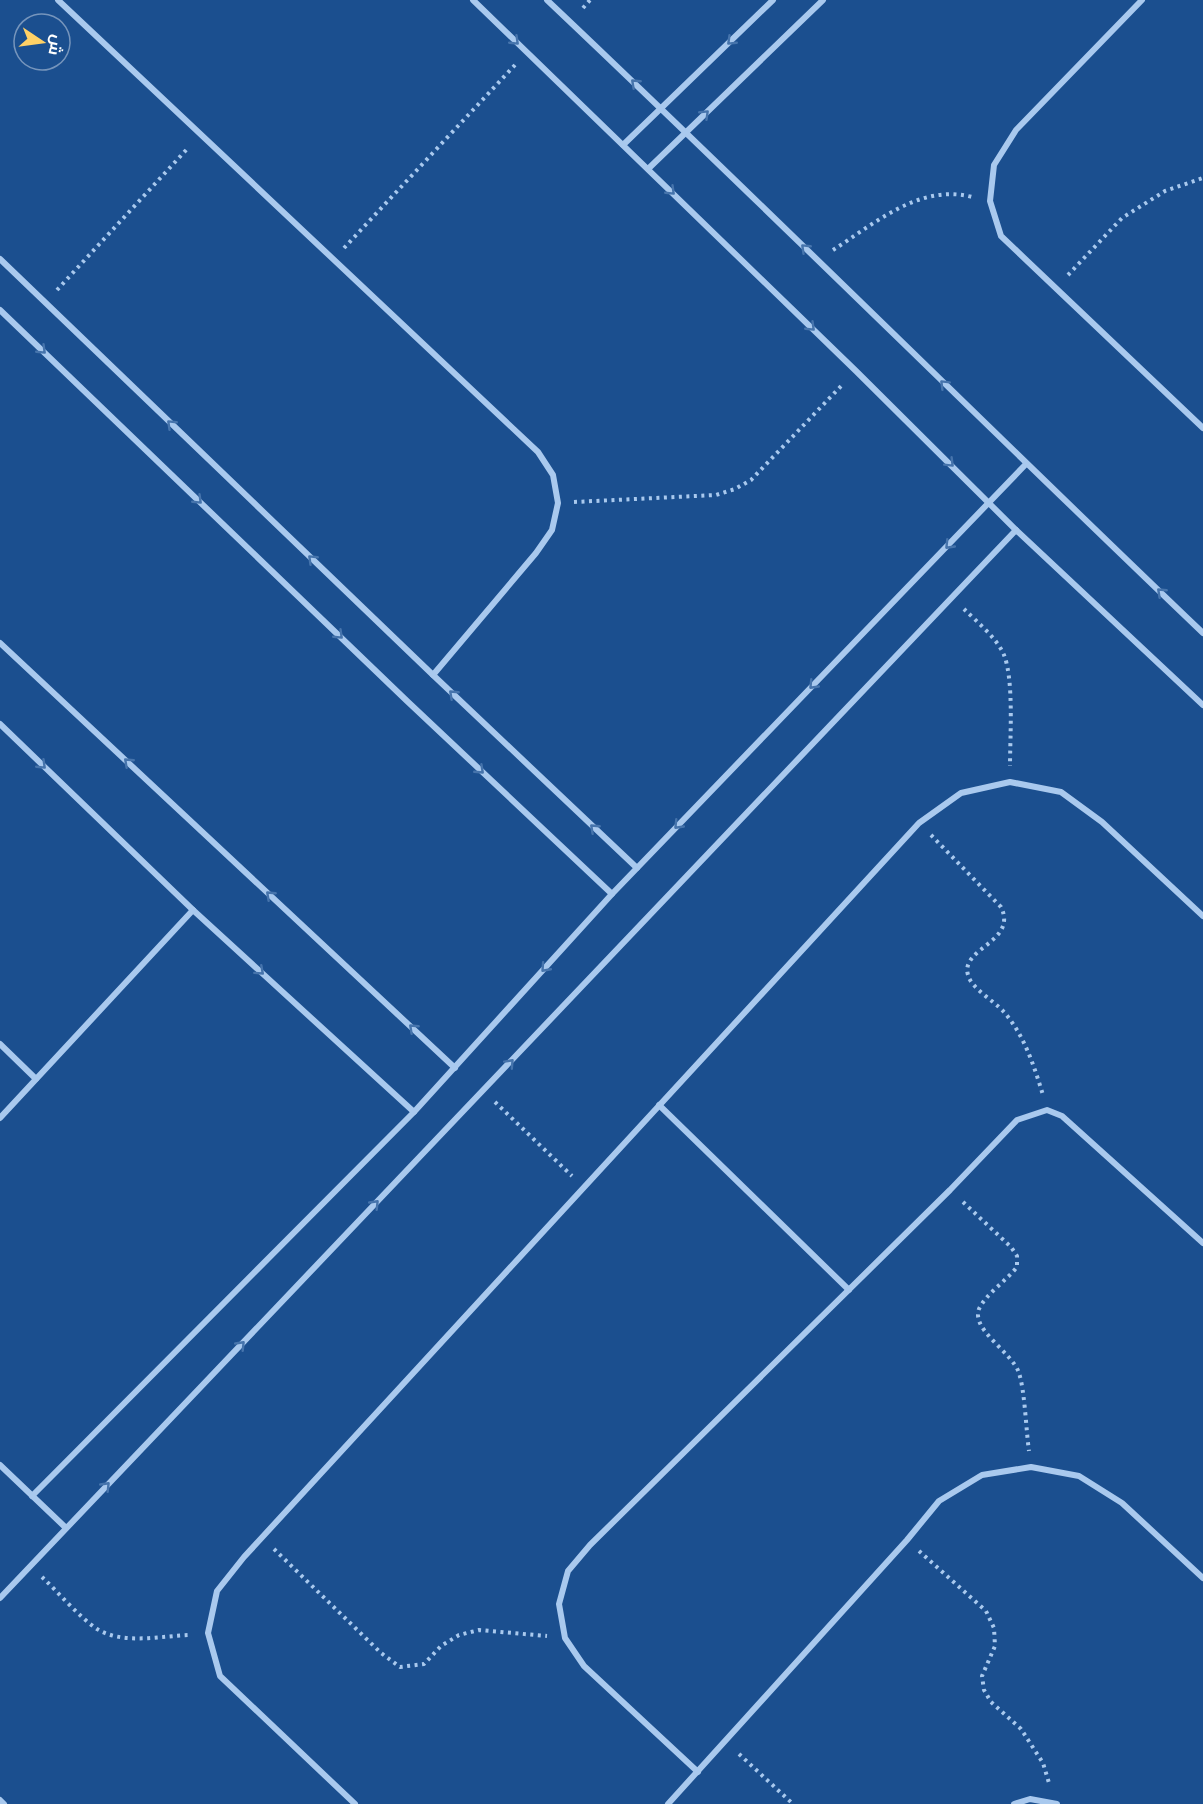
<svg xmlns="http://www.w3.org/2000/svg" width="1203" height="1804" viewBox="0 0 1203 1804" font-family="Roboto,Cairo,sans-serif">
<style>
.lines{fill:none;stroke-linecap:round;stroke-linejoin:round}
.path{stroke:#a9c9ee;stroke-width:4;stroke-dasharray:3 4.5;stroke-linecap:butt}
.minor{stroke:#a9c9ee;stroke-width:6}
.oneway{stroke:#4674ac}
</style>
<rect width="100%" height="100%" fill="#1b4f8f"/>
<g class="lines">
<g class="path">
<polyline points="583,8 590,0"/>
<polyline points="344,248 515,65"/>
<path d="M833 250C874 224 920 183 972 197"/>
<polyline points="1068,275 1122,218 1165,191 1203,178"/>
<polyline points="57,290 188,148"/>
<polyline points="574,502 716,495 735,489 751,480 843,384"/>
<path d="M964 609C977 622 997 638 1004 655 1014 680 1010 737 1010 766"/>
<path d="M931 835 1001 907C1018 942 960 948 968 975 971 988 994 1001 1003 1011 1024 1034 1034 1066 1043 1095"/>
<polyline points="495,1102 572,1176"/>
<path d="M963 1202 1011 1247 1017 1256V1267C1007 1280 985 1295 979 1309 971 1330 1012 1352 1019 1373 1025 1392 1026 1430 1029 1451"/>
<polyline points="274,1549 381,1653 400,1667 424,1664 441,1646 459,1635 479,1630 547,1636"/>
<polyline points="919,1551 986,1611 994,1628 995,1646 982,1676 984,1690 991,1702 1021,1729 1043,1763 1049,1783"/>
<path d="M42 1577C59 1593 78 1616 97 1629 123 1645 161 1636 189 1635"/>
<polyline points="739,1754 793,1804"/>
</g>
<g class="minor">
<polyline points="58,0 538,452 553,475 558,503 552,530 536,553 433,675"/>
<polyline points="473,0 856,371 1016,530 1203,705"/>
<path d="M547 0C768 209 983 423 1203 633"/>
<polyline points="1142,0 1016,130 994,165 990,201 1001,236 1203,428"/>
<polyline points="623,145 773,0"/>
<polyline points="648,169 823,0"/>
<polyline points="0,259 433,675 637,868"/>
<polyline points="0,310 407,701 612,894"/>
<polyline points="0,643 455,1068"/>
<polyline points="0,724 193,910 414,1112"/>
<polyline points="0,1044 36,1079"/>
<polyline points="659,1105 849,1290"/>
<polyline points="0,1118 193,910"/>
<polyline points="0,1465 66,1528"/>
<polyline points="32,1496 414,1112 612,894 1026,464"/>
<polyline points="0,1598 1016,530"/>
<polyline points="698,1772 584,1666 565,1638 559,1604 568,1571 590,1545 950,1190 1017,1120 1047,1110 1062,1116 1203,1243"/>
<polyline points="0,1800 4,1804"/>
<polyline points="355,1804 220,1676 208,1633 217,1591 244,1557 919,823 961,793 1010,782 1061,792 1102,822 1203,916"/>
<polyline points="668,1804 907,1540 939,1501 982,1475 1031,1467 1079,1476 1122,1503 1203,1578"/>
<polyline points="1014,1804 1030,1799 1057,1804"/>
</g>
</g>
<defs><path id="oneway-chevron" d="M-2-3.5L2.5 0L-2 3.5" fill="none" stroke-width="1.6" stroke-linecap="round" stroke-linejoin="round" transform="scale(1.5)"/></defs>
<g class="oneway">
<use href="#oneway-chevron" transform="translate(515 41) rotate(44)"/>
<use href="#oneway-chevron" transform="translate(731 41) rotate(136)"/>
<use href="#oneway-chevron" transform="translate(635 83) rotate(-137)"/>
<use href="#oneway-chevron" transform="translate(705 114) rotate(-44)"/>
<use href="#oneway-chevron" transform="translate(671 191) rotate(44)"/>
<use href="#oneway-chevron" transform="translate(805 248) rotate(-136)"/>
<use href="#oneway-chevron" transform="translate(811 327) rotate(44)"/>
<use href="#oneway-chevron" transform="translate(42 350) rotate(44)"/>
<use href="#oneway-chevron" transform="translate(944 384) rotate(-135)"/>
<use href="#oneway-chevron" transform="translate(171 424) rotate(-136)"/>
<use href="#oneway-chevron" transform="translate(950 463) rotate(45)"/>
<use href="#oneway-chevron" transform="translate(198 500) rotate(44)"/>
<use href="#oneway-chevron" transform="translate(949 545) rotate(134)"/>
<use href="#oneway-chevron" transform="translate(312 559) rotate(-136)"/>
<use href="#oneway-chevron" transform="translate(1161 592) rotate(-137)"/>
<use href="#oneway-chevron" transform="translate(339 635) rotate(44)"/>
<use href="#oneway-chevron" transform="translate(813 685) rotate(134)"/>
<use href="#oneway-chevron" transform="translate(453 694) rotate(-137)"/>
<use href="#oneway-chevron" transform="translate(128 762) rotate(-137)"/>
<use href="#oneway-chevron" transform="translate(42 765) rotate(44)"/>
<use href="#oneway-chevron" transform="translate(480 770) rotate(43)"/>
<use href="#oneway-chevron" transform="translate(678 825) rotate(134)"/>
<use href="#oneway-chevron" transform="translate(594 828) rotate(-137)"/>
<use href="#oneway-chevron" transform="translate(270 895) rotate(-137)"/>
<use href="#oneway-chevron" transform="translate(545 968) rotate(132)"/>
<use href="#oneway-chevron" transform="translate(260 971) rotate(42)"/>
<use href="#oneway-chevron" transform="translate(413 1028) rotate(-137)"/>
<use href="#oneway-chevron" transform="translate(510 1063) rotate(-47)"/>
<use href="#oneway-chevron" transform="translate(375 1204) rotate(-46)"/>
<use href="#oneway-chevron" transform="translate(241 1345) rotate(-46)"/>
<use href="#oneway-chevron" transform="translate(106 1486) rotate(-46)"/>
</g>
<g transform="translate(42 42) rotate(103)"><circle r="28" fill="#1b4f8f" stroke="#7695bc" stroke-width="1.5"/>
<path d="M0-4.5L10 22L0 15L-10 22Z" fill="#ffd166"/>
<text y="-9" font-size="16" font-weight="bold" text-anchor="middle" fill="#ffffff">ش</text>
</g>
</svg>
